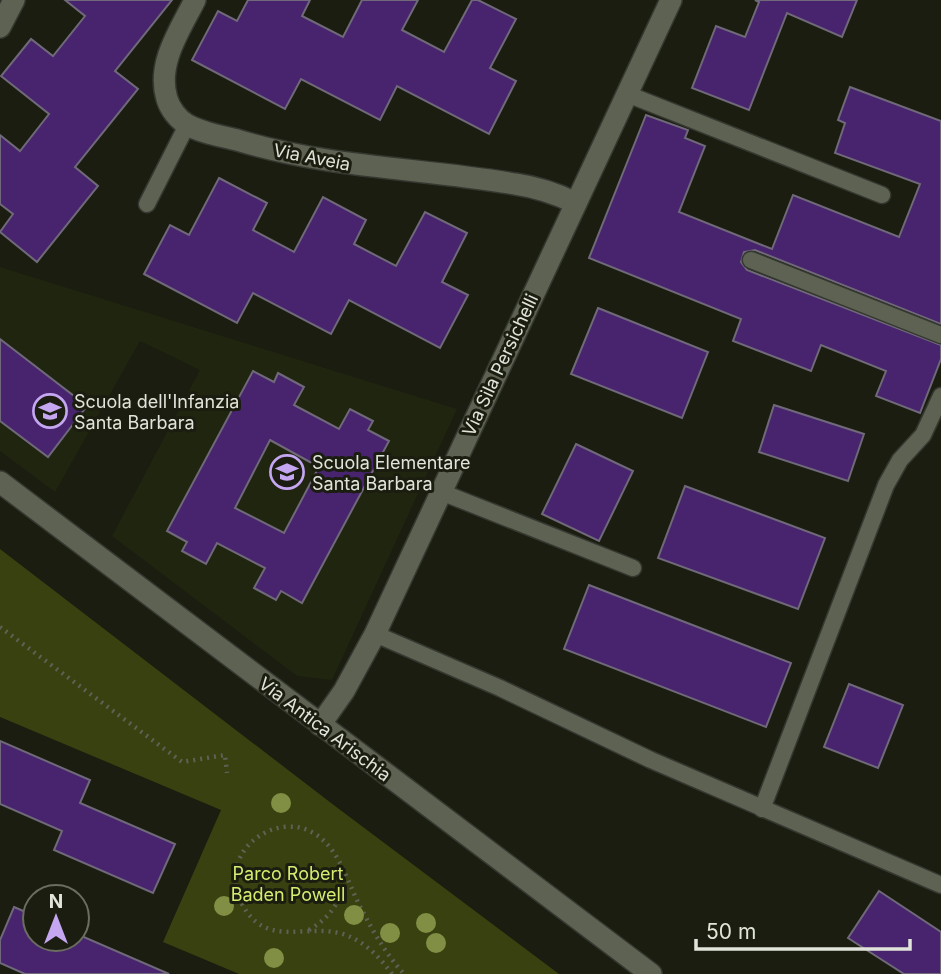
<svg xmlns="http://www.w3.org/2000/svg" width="941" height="974" viewBox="0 0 941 974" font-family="Inter,sans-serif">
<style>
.built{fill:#202510}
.green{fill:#38410f}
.building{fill:#47246d;stroke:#6f6979;stroke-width:2;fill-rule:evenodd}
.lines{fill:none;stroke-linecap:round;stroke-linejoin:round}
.lane-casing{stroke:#353831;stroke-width:19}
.street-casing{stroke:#353831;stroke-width:24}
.secondary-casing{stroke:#353831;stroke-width:24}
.path{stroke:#5e6154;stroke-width:4.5;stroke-dasharray:2 5;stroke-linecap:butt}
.lane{stroke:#5e6252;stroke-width:16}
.street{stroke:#5e6252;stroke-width:21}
.secondary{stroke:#5e6252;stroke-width:21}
.tree{fill:#808f44}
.labels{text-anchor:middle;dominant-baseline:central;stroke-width:6;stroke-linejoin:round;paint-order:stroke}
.street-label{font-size:18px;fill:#e1e4da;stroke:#1a1d0f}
.poi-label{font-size:18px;fill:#e1e4da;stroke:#1a1d0f;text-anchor:start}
.park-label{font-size:18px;fill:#d4ec70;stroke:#1a1d0f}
</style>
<rect width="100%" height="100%" fill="#1a1d0f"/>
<polygon class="built" points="0,267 457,409 332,680 297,676 112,536 200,370 140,341 55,492 0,451"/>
<polygon class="green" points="0,549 335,806 559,974 239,974 163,942 221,810 0,717"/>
<g class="building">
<polygon points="65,0 172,0 115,71 138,89 75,167 98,186 37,262 0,232 13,214 0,204 0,135 20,151 49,114 1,76 31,39 53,56 85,16"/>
<polygon points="248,0 310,0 302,16 343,37 362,0 418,0 402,30 444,52 472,0 478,0 516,19 490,68 516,81 489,134 397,86 380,120 301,79 285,109 192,60 218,11 237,21"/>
<polygon points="755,0 857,0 842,37 787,13 749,110 692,88 716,26 745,37 759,2"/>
<polygon points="850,87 941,121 941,324 755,250 744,252 741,262 747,270 941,345 941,359 920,413 876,396 886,371 821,345 811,371 733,341 741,319 589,258 646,115 688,130 685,138 705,146 679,212 772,249 793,195 899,237 920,184 835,153 845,123 838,120"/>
<polygon points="219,178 267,203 253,230 294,252 323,197 366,220 354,244 396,266 425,212 467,233 442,282 468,295 440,348 349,300 331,334 253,293 237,323 144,274 170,225 189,235"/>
<polygon points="598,308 708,352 682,418 571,374"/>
<polygon points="0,339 87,406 48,457 0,421"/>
<path d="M253 371 274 382 278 373 304 387 294 405 339 429 350 409 373 421 368 430 389 441 302 603 281 591 276 600 254 588 265 568 217 543 206 564 182 551 187 542 167 531ZM270 440 319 467 284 533 235 508Z"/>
<polygon points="774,405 864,434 848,481 759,452"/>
<polygon points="576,444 633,471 599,541 542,514"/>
<polygon points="685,486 825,538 798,609 658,558"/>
<polygon points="589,585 791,663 766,727 564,649"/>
<polygon points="849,684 903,705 878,768 824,747"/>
<polygon points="0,741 90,780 80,803 175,844 153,893 54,850 62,831 0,804"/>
<polygon points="879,891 941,932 941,974 904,974 848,938"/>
<polygon points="14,907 35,916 35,939 77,939 77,934 169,974 25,974 0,963 0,940"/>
</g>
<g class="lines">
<g class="lane-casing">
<g id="lane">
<polyline points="627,94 882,195"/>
<polyline points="147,204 187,125"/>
<polyline points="751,260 941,335"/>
<polyline points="441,492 633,568"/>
<polyline points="375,634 500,688 651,760 941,885"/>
<polyline points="762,809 886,485 900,460 923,435 941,396"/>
</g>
</g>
<g class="street-casing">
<g id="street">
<path d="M195 0C180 30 156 64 167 99 170 109 178 119 186 124 201 133 221 136 237 140 328 168 422 168 515 184 536 187 557 194 576 203"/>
<polyline points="0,27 14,0"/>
<polyline points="320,725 344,691 375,634 671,0"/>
</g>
</g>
<g class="secondary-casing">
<polyline id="secondary" points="0,482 651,974"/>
</g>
<g class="path">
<polyline points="0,627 182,762 225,755 227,773"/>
<path d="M309 930C332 916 344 899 342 872"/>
<path d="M392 974C379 956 364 941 343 934 305 923 266 949 242 904 235 892 233 877 238 863 243 847 256 836 271 830 279 827 289 826 297 827 338 835 345 880 363 912 375 935 387 955 404 974"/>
</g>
<use href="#lane" class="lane"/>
<use href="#street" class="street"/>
<use href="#secondary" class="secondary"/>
</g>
<g class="tree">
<circle cx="281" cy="803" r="10"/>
<circle cx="224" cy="906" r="10"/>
<circle cx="354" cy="915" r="10"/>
<circle cx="426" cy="923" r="10"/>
<circle cx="390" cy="933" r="10"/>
<circle cx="436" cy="943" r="10"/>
<circle cx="274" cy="958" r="10"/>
</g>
<defs>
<g id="school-ring" transform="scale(1.75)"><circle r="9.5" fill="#1a1d0f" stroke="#c5a7f1" stroke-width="1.5"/><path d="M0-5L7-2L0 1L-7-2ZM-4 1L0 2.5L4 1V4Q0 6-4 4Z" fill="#c5a7f1"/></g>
</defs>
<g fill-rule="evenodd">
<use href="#school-ring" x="50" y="411"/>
<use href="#school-ring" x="287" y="472"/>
</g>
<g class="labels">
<g class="street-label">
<text transform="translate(312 157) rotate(11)">Via Aveia</text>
<text transform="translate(500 365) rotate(-65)">Via Sila Persichelli</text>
<text transform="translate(325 729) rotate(37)">Via Antica Arischia</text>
</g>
<g class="poi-label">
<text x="74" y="401">Scuola dell'Infanzia<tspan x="74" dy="21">Santa Barbara</tspan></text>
<text x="312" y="462">Scuola Elementare<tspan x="312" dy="21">Santa Barbara</tspan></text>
</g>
<g class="park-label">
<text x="288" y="873">Parco Robert<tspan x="288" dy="21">Baden Powell</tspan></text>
</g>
</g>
<g transform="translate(56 918)"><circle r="33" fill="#1a1d0f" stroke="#6a6d60" stroke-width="2"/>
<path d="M0-5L12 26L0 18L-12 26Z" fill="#c5a7f1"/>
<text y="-10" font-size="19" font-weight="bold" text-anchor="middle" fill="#e1e4da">N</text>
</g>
<path d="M696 939v10h214v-10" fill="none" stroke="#e1e4da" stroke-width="3.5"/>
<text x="706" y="939" font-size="21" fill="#e1e4da" stroke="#1a1d0f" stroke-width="5" paint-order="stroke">50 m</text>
</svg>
